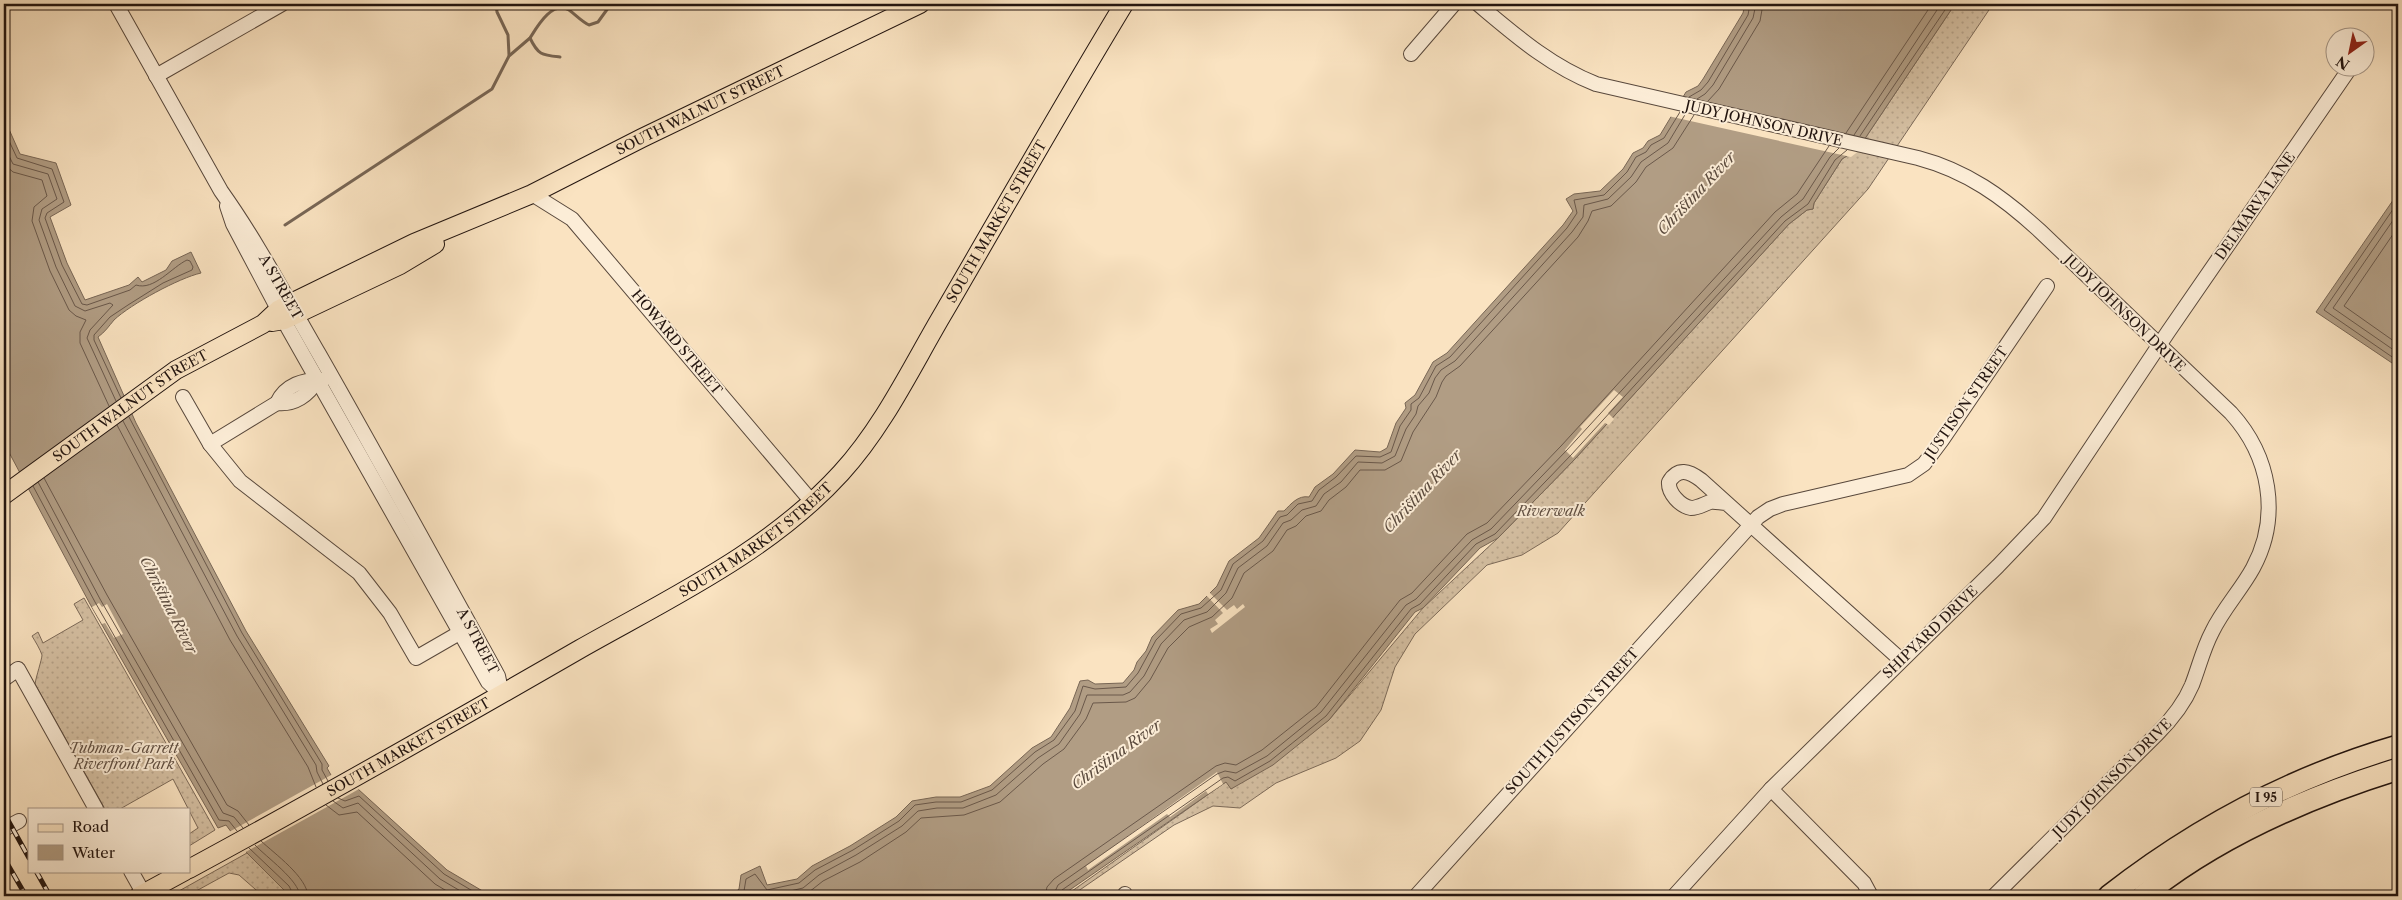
<svg xmlns="http://www.w3.org/2000/svg" width="2402" height="900" viewBox="0 0 2402 900" font-family="'Libre Caslon Text',serif">
<style>
.grass{fill:url(#grass-dots);stroke:#7c6a59}
.water{fill:#b19d84;stroke:#786655}
.pier{fill:#fae3c1}
.lines{fill:none;stroke-linecap:round;stroke-linejoin:round}
.shore{stroke:#6a584a;stroke-width:1}
.stream{stroke:#786655;stroke-width:3}
.minor-casing{stroke:#58483c;stroke-width:16}
.major-casing{stroke:#22140f;stroke-width:20}
.highway-casing{stroke:#22140f;stroke-width:24}
.minor{stroke:#fcedd7;stroke-width:14}
.major{stroke:#fae3c1;stroke-width:18}
.highway{stroke:#fae3c1;stroke-width:21}
.rail-casing{stroke:#22140f;stroke-width:5}
.rail{stroke:#fcedd7;stroke-width:3;stroke-dasharray:9;stroke-linecap:butt}
.labels{text-anchor:middle;dominant-baseline:central;stroke-width:4;stroke-linejoin:round;paint-order:stroke}
.shield{fill:#fcedd7;stroke:#63554b;stroke-width:1}
.shield-label{font-size:12px;font-weight:bold;fill:#22140f}
.street-label{font-size:14px;fill:#22140f;stroke:#fcedd7}
.park-label{font-size:14px;font-style:italic;fill:#615043;stroke:#fcedd7}
.water-label{font-size:15px;font-style:italic;fill:#5b4b3e;stroke:#fcedd7}
</style>
<defs>
<pattern id="grass-dots" width="8" height="8" patternUnits="userSpaceOnUse" patternTransform="scale(1.25)"><rect width="8" height="8" fill="#d5c0a3"/><path d="M2 2h.1M6 6h.1" fill="none" stroke="#b7a48b" stroke-width="1.8" stroke-linecap="round"/></pattern>
</defs>
<rect width="100%" height="100%" fill="#fae3c1"/>
<filter id="stains"><feTurbulence type="fractalNoise" baseFrequency=".004" numOctaves="4"/><feColorMatrix values="0 0 0 0 .2 0 0 0 0 .09 0 0 0 0 .02 0 0 0 .5 -.17"/></filter>
<radialGradient id="worn" r=".72"><stop offset=".6" stop-color="#630" stop-opacity="0"/><stop offset="1" stop-color="#630" stop-opacity=".3"/></radialGradient>
<g class="grass">
<polygon points="1955,4 1993,4 1868,189 1558,533 1522,555 1487,565 1415,634 1395,667 1381,710 1360,741 1336,758 1276,783 1240,808 1213,806 1174,825 1071,896 1065,896 1227,781 1231,789 1329,720 1423,608 1498,538 1575,459 1789,224 1807,210 1813,209 1814,203 1842,159 1858,149"/>
<path d="M84 598 215 830 189 846V834L198 828 173 779 120 809H105L35 684C36 677 42 659 42 655 40 649 35 641 32 636L38 632 43 643 83 620 74 604Z"/>
<polygon points="247,853 290,896 263,896 239,875 229,873 187,896 170,896"/>
</g>
<g class="water">
<path d="M1745 4H1955L1858 149 1842 159 1814 203 1813 209 1807 210 1789 224 1575 459 1498 538 1480 548 1423 608 1415 612 1329 720 1273 765 1231 789 1226 782 1061 896H731L739 889 741 875 760 866 767 885 797 879 812 866 850 846 896 817 912 801 936 797H960L990 786 1032 748 1051 737 1070 708 1080 681 1088 680 1095 684 1123 683 1134 670 1137 662 1146 651 1152 637 1178 610 1199 604 1217 586 1229 561 1259 538 1278 511H1284C1291 504 1298 495 1309 497L1315 487 1333 474 1355 450 1380 452 1387 448 1396 423 1406 408 1405 403 1415 395 1433 362 1447 353 1563 225 1573 211 1566 199 1574 194 1600 191 1623 169 1633 153 1643 148 1648 141 1660 135 1686 92 1698 86 1703 79 1743 13Z"/>
<path d="M4 118 20 154 56 163 71 205 50 217 67 263 85 300 129 285 138 277 142 282 166 270 172 261 191 252 201 273C179 278 131 304 114 320 109 326 105 332 98 337L136 423 246 631 329 766 327 768 343 796 358 789 447 870 491 896H290L247 853 226 825 218 828 90 604 4 443Z"/>
<polygon points="2398,193 2398,367 2316,312"/>
</g>
<g class="pier">
<polygon points="1680,97 1860,150 1851,157 1668,116"/>
<polygon points="1614,390 1623,397 1608,413 1614,419 1609,425 1605,423 1573,458 1565,450 1582,429 1580,427"/>
<polygon points="1208,591 1227,610 1234,605 1237,609 1243,604 1245,607 1212,633 1210,629 1218,624 1215,620 1223,613 1205,594"/>
<polygon points="99,603 102,607 107,604 123,634 114,638 105,623 102,624 92,607"/>
<polygon points="1217,772 1223,784 1208,794 1206,791 1170,817 1167,814 1088,870 1086,866"/>
<polygon points="333,774 344,793 357,787 361,788 244,853 229,832"/>
</g>
<g class="lines">
<g class="shore">
<polyline points="1689,97 1701,90 1708,82 1748,15 1750,4"/>
<polyline points="1697,99 1705,94 1713,85 1753,18 1756,4"/>
<polyline points="1708,101 1719,89 1760,21 1763,4"/>
<path d="M4 130 17 158 52 169 64 202 47 213 45 218 62 265 82 304 87 305 130 290 136 285C154 291 172 267 187 260L190 261 193 267 192 270 163 283 128 305 110 317 94 335V340L121 398"/>
<polyline points="1846,133 1932,4"/>
<polyline points="1854,135 1941,4"/>
<polyline points="1860,136 1949,4"/>
<polyline points="4,146 13,164 48,174 57,199 42,209 39,220 56,267 75,306 85,311 110,303 113,305 90,330 87,338 116,401"/>
<polyline points="4,164 13,172 42,180 47,196 34,207 32,221 50,271 69,310 76,316 86,320 80,332 80,343 109,406"/>
<polyline points="2398,202 2324,310 2398,361"/>
<polyline points="2398,213 2333,308 2398,353"/>
<polyline points="2398,227 2344,306 2398,344"/>
<polyline points="129,417 242,633 322,764 322,770 328,781"/>
<polyline points="123,421 237,636 316,765 317,772 323,784"/>
<polyline points="117,425 230,640 308,767 316,787"/>
<polyline points="44,478 107,595 227,805 238,811 249,825"/>
<polyline points="38,482 100,599 223,813 234,817 243,828"/>
<polyline points="33,486 95,602 219,820 229,821 237,831"/>
<polyline points="338,798 345,801 359,796 444,874 481,896"/>
<polyline points="333,801 343,808 358,803 440,879 469,896"/>
<polyline points="326,805 339,815 357,812 435,884 455,896"/>
<path d="M261 841C275 854 307 877 308 896"/>
<path d="M255 845C266 857 299 880 300 896"/>
<polyline points="249,848 289,886 294,896"/>
<polyline points="739,896 744,891 746,879 755,874 767,890 799,883 815,870 853,850 899,821 915,805 936,802 961,802 992,790 1035,752 1054,740 1075,711 1083,686 1095,689 1126,687 1138,673 1156,640 1181,614 1201,608 1221,590 1233,564 1263,541 1280,517 1287,515 1298,504 1312,501 1319,490 1336,477 1356,456 1380,457 1391,452 1400,426 1411,410 1411,404 1419,398 1436,366 1450,357 1567,228 1577,213 1574,200 1604,195 1627,172 1636,157 1646,152 1651,145 1664,138 1680,112"/>
<polyline points="769,896 803,888 819,875 856,855 902,826 918,811 937,808 963,808 996,795 1038,758 1059,744 1080,714 1087,695 1123,695 1130,692 1144,676 1161,644 1184,620 1207,612 1226,593 1238,568 1267,546 1283,523 1291,520 1302,510 1316,506 1324,494 1341,482 1358,462 1382,463 1395,456 1406,429 1416,414 1418,406 1429,393 1435,378 1441,370 1455,361 1572,232 1583,217 1584,205 1608,199 1631,177 1641,162 1668,143 1686,113"/>
<polyline points="804,896 823,881 860,862 906,832 921,818 964,815 1000,802 1043,764 1064,749 1086,719 1093,703 1126,702 1135,698 1150,680 1168,648 1189,627 1212,617 1232,598 1244,573 1273,551 1287,530 1296,526 1306,516 1321,511 1329,500 1346,487 1360,470 1385,470 1401,461 1413,432 1436,397 1442,382 1446,376 1460,366 1578,237 1588,221 1592,211 1611,206 1636,182 1646,167 1673,148 1694,115"/>
<polyline points="1045,896 1047,887 1054,879 1216,766 1225,763 1236,765 1262,750 1316,707 1400,600 1412,593 1467,534 1487,523 1561,446 1775,212 1797,194 1829,146"/>
<polyline points="1053,896 1058,885 1217,774 1225,771 1236,773 1267,756 1321,712 1406,605 1416,599 1472,540 1491,529 1566,451 1781,217 1803,199 1830,157 1839,148"/>
<polyline points="1059,896 1062,890 1223,778 1228,777 1235,781 1270,761 1326,716 1411,609 1420,604 1476,544 1495,534 1571,455 1785,221 1808,204 1835,160 1847,150"/>
</g>
<g class="stream">
<polyline points="496,4 497,12 508,35 509,55"/>
<path d="M530 38C537 27 552 0 569 10 576 15 581 21 589 25L598 22 611 4"/>
<path d="M285 225 492 89 509 56 530 38C538 55 542 55 560 57"/>
</g>
<g class="minor-casing">
<g id="minor">
<path d="M116 4 221 191C258 243 287 299 319 354 380 461 439 569 498 676L502 695"/>
<path d="M1478 4C1515 35 1550 66 1596 84L1918 158C1967 171 2003 197 2040 231L2231 413C2270 456 2281 516 2253 568 2241 590 2223 609 2212 632 2203 649 2199 667 2192 685 2184 704 2171 720 2157 734L1994 896"/>
<polyline points="1411,54 1454,4"/>
<polyline points="156,76 282,4"/>
<polyline points="532,194 572,219 812,502"/>
<polyline points="227,206 233,224 288,328 488,682 502,695"/>
<polyline points="183,397 210,444 240,481 359,573 390,613 416,658 468,628"/>
<path d="M277 403C294 405 309 395 317 380"/>
<path d="M210 444 277 403C285 385 304 379 323 380"/>
<path d="M1726 503C1721 503 1715 501 1710 502 1704 504 1698 508 1691 508 1680 506 1668 493 1669 482 1678 467 1689 471 1701 480L1901 660"/>
<polyline points="4,679 18,669 96,809"/>
<polyline points="1771,789 1864,883 1871,896"/>
<polyline points="4,829 19,821"/>
<polyline points="131,871 145,896"/>
<polyline points="1125,894 1126,896"/>
<polyline points="1416,896 1758,517 1770,509 1783,504 1908,475 1924,464 1942,440 2047,286"/>
<polyline points="1674,896 1771,789 1998,566 2044,518 2168,332 2350,68"/>
</g>
</g>
<g class="major-casing">
<g id="major">
<polyline points="272,322 284,320 400,265 435,244"/>
<path id="s1" d="M4 495 176 370 263 324 278 310 291 303 414 243 532 194 642 138 920 4"/>
<path id="s2" d="M189 869C320 798 450 724 580 649 670 598 770 551 841 473 884 426 912 366 944 312 1004 209 1062 106 1124 4"/>
<polyline points="139,896 185,871"/>
</g>
</g>
<g class="highway-casing">
<g id="highway">
<path d="M2109 896C2196 828 2292 777 2398 746"/>
<path d="M2143 896C2216 837 2308 797 2398 769"/>
</g>
</g>
<use href="#minor" class="minor"/>
<use href="#major" class="major"/>
<use href="#highway" class="highway"/>
<g class="rail-casing">
<g id="rail">
<polyline points="4,813 29,858"/>
<polyline points="4,858 26,896"/>
<polyline points="36,871 50,896"/>
</g>
</g>
<use href="#rail" class="rail"/>
</g>
<g class="labels">
<rect class="shield" x="2250" y="787.5" width="32" height="19" rx="4"/>
<g class="shield-label">
<text x="2266" y="797">I 95</text>
</g>
<g class="street-label">
<text stroke="none"><textPath href="#s1" startOffset="799">SOUTH WALNUT STREET</textPath></text>
<text transform="translate(1764 123) rotate(13)">JUDY JOHNSON DRIVE</text>
<text transform="translate(2255 206) rotate(-55)">DELMARVA LANE</text>
<text stroke="none"><textPath href="#s2" startOffset="1061">SOUTH MARKET STREET</textPath></text>
<text transform="translate(281 287) rotate(60)">A STREET</text>
<text transform="translate(2125 313) rotate(44)">JUDY JOHNSON DRIVE</text>
<text transform="translate(677 342) rotate(50)">HOWARD STREET</text>
<text transform="translate(1966 403) rotate(-55)">JUSTISON STREET</text>
<text stroke="none"><textPath href="#s1" startOffset="155">SOUTH WALNUT STREET</textPath></text>
<text stroke="none"><textPath href="#s2" startOffset="656">SOUTH MARKET STREET</textPath></text>
<text transform="translate(1930 632) rotate(-44)">SHIPYARD DRIVE</text>
<text transform="translate(478 641) rotate(62)">A STREET</text>
<text transform="translate(1572 721) rotate(-48)">SOUTH JUSTISON STREET</text>
<text stroke="none"><textPath href="#s2" startOffset="251">SOUTH MARKET STREET</textPath></text>
<text transform="translate(2112 778) rotate(-45)">JUDY JOHNSON DRIVE</text>
</g>
<g class="park-label">
<text x="1551" y="511">Riverwalk</text>
<text x="124" y="748">Tubman-Garrett<tspan x="124" dy="16">Riverfront Park</tspan></text>
</g>
<g class="water-label">
<text transform="translate(1696 193) rotate(-47)">Christina River</text>
<text transform="translate(1422 491) rotate(-47)">Christina River</text>
<text transform="translate(169 605) rotate(63)">Christina River</text>
<text transform="translate(1116 754) rotate(-36)">Christina River</text>
</g>
</g>
<rect width="2402" height="900" fill="none" stroke="#fae3c1" stroke-width="20"/>
<rect x="5" y="5" width="2392" height="890" fill="none" stroke="#22140f" stroke-width="2.5"/>
<rect x="10" y="10" width="2382" height="880" fill="none" stroke="#22140f"/>
<rect x="28" y="808" width="162" height="65" fill="#fcedd7" stroke="#a59687"/>
<rect x="38" y="824" width="25" height="8" fill="#fae3c1" stroke="#a59687"/>
<text x="72" y="832" font-size="15" fill="#22140f">Road</text>
<rect x="38" y="845" width="25" height="15" fill="#b19d84" stroke="#a59687"/>
<text x="72" y="858" font-size="15" fill="#22140f">Water</text>
<g transform="translate(2350 52) rotate(213)"><circle r="24" fill="#fcedd7" stroke="#a59687"/>
<path d="M0-4L9 19L0 12L-9 19Z" fill="#8f2418"/>
<text y="-8" font-size="14" font-weight="bold" text-anchor="middle" fill="#22140f">N</text>
</g>
<rect width="100%" height="100%" filter="url(#stains)"/>
<rect width="100%" height="100%" fill="url(#worn)"/>
</svg>
